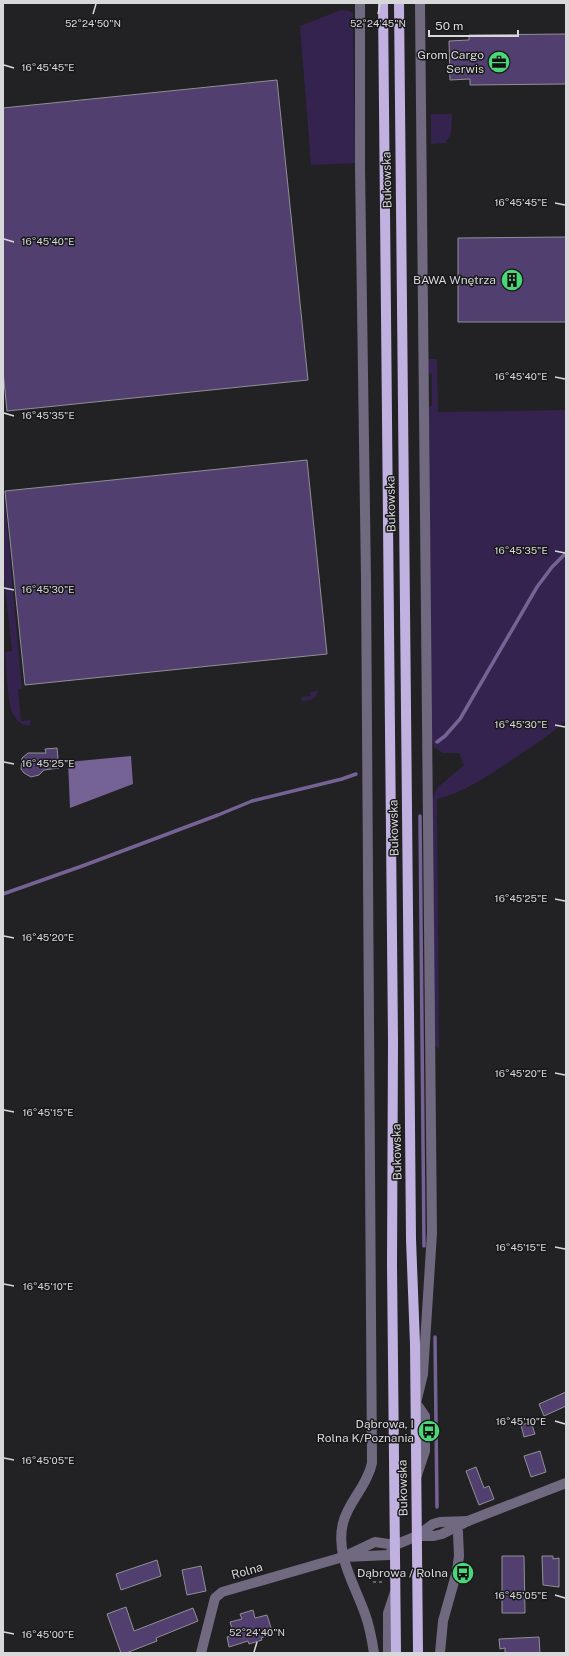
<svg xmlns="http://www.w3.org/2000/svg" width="569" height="1656" viewBox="0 0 569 1656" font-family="'Public Sans',sans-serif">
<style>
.green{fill:#35234f}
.water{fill:#756396}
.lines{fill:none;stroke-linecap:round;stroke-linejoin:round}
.stream{stroke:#756396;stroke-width:3.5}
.building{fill:#513f6f;stroke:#919094}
.path{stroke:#646366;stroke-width:2;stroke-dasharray:3 3;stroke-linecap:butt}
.minor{stroke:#716980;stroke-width:10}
.major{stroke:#c1b1e0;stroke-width:10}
.ticks{fill:none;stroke:#d8d8da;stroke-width:1.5}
.labels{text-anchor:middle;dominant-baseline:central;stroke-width:3;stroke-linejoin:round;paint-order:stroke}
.poi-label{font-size:12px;fill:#d8d8da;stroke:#19181b;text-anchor:end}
.street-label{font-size:12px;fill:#d8d8da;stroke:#19181b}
.ticks-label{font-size:10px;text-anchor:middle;fill:#d8d8da;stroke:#19181b;stroke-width:3;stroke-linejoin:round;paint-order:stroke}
</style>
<rect width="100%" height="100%" fill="#222124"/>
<g class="green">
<polygon points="341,10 350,11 353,14 355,163 311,165 300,26"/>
<polygon points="431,114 452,114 451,134 445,143 431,144"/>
<path d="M427 359H437L438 412 566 410V720C551 734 533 746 516 757 492 773 466 792 437 799L439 1049 434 1045 432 799 437 788 464 765 459 753H443L434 747 431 736 428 408 432 405V374L427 373Z"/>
<path d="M3 503H5L22 689H18L21 721 31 720 30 725 28 726C21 725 15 719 12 712 7 699 7 668 5 652L12 651 3 568Z"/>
<path d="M318 691C316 699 310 701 302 701L301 697 311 696 310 692Z"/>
</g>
<polygon class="water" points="131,756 133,784 70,808 68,762"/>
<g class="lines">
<g class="stream">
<polyline points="437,742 445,736 460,719 537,587 552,567 566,553"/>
<polyline points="420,816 424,1246"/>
<polyline points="3,894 85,865 218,815 252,801 342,779 356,774"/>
<polyline points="435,1337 437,1507"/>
</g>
</g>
<g class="building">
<polygon points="566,34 566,84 470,85 470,79 450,80 449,41 469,40 469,35"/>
<polygon points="277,80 308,380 7,411 3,371 3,108"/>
<polygon points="566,237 566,322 458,322 458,238"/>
<polygon points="307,460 327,654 25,685 5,491"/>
<polygon points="57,748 59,768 44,770 39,775 31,777 24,773 21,769 22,758 28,753 46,753 45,749"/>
<polygon points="566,1392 566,1406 544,1416 539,1404"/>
<polygon points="531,1422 535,1434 524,1437 521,1425"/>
<polygon points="540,1451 546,1472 531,1477 524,1456"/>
<polygon points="476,1467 484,1488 489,1486 494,1499 479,1505 466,1471"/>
<polygon points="502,1556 524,1556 525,1613 502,1613"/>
<polygon points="542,1556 553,1556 553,1559 559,1558 559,1587 543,1585"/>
<polygon points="157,1560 161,1576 121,1590 116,1574"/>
<polygon points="201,1566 206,1591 187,1595 182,1570"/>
<polygon points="126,1607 134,1631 193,1608 198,1621 156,1638 157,1641 126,1653 121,1653 107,1614"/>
<polygon points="253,1610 255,1618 267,1615 273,1634 261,1638 262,1640 249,1644 248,1641 229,1647 227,1637 234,1635 230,1622 242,1619 240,1614"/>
<polygon points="539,1637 540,1653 505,1653 505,1648 500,1649 499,1639"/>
</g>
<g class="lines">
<polyline class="path" points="373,1582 382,1582"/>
<g class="minor">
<path d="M360 3V167L366 580 372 1463C371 1468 369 1473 367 1477 360 1493 347 1506 343 1523 335 1555 355 1585 365 1614 370 1627 372 1640 374 1653"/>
<polyline points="417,1475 425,1451 425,1416 416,1403 423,1374 432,1233 420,3"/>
<polyline points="417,1536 434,1536 442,1534 468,1521 566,1483"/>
<polyline points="345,1557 389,1555 395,1545"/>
<polyline points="201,1653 215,1598 222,1592 343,1557 375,1542 395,1545 417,1536 433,1524 440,1522 468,1521"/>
<polyline points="388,1653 388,1613 395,1592"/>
<polyline points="440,1653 443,1621 457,1571 459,1556 458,1532 453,1522"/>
</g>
<g class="major">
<polyline points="383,3 393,1041 392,1265 396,1653"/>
<polyline points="399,3 409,1012 411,1239 415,1344 418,1653"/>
</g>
</g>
<path class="ticks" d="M93 14 96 4M378 14 380 4M4 65 14 68M555 203 565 205M4 239 14 242M555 377 565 379M4 413 14 416M555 551 565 553M4 588 14 590M555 725 565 727M4 762 14 764M555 899 565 901M4 936 14 938M555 1073 565 1075M4 1110 14 1112M555 1247 565 1249M4 1284 14 1286M555 1421 565 1424M4 1458 14 1460M555 1595 565 1598M4 1632 14 1634M254 1652 257 1642"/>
<defs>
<g id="office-disc" transform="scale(1.15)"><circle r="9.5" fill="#4ad777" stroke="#19181b"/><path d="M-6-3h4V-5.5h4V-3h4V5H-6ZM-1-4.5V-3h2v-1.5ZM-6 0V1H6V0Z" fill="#111"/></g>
<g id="building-disc" transform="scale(1.15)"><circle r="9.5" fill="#4ad777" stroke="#19181b"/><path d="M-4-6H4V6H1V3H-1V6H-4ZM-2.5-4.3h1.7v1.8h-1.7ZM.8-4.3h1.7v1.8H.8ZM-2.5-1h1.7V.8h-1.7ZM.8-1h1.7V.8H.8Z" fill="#111"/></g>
<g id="bus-disc" transform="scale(1.15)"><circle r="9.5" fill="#4ad777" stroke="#19181b"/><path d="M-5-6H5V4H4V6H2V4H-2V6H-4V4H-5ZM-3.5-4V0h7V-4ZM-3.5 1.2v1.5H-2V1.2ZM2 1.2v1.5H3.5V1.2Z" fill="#111"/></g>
</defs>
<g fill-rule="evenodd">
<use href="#office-disc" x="499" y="62"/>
<use href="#building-disc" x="512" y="280"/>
<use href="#bus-disc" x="429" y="1431"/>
<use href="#bus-disc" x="463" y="1573"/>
</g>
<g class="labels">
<g class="poi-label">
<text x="484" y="55">Grom Cargo<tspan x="484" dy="14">Serwis</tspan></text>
<text x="496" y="280">BAWA Wnętrza</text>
<text x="414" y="1424">Dąbrowa, I<tspan x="414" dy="14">Rolna K/Poznania</tspan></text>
<text x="448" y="1573">Dąbrowa / Rolna</text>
</g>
<g class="street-label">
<text transform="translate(387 180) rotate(-91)">Bukowska</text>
<text transform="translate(391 504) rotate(-91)">Bukowska</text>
<text transform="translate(394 828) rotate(-91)">Bukowska</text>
<text transform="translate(397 1152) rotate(-91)">Bukowska</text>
<text transform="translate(403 1488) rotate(-91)">Bukowska</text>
<text transform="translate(247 1571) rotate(-16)">Rolna</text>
</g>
</g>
<g class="ticks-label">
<text x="93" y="27">52°24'50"N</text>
<text x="378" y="27">52°24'45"N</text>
<text x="48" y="71">16°45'45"E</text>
<text x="521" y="206">16°45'45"E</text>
<text x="48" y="245">16°45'40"E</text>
<text x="521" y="380">16°45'40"E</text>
<text x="48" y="419">16°45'35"E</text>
<text x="521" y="554">16°45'35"E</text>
<text x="48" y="593">16°45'30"E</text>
<text x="521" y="728">16°45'30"E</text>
<text x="48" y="767">16°45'25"E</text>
<text x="521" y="902">16°45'25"E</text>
<text x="48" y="941">16°45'20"E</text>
<text x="521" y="1077">16°45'20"E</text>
<text x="48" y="1116">16°45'15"E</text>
<text x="521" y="1251">16°45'15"E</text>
<text x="48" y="1290">16°45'10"E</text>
<text x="521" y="1425">16°45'10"E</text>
<text x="48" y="1464">16°45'05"E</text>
<text x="521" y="1599">16°45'05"E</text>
<text x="257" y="1636">52°24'40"N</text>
<text x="48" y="1638">16°45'00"E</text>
</g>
<rect width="569" height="1656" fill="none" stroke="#d8d8da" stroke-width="8"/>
<path d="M429 30v6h89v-6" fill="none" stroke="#d8d8da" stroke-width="2"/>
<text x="435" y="30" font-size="12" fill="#d8d8da" stroke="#19181b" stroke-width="3" paint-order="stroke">50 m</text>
</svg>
